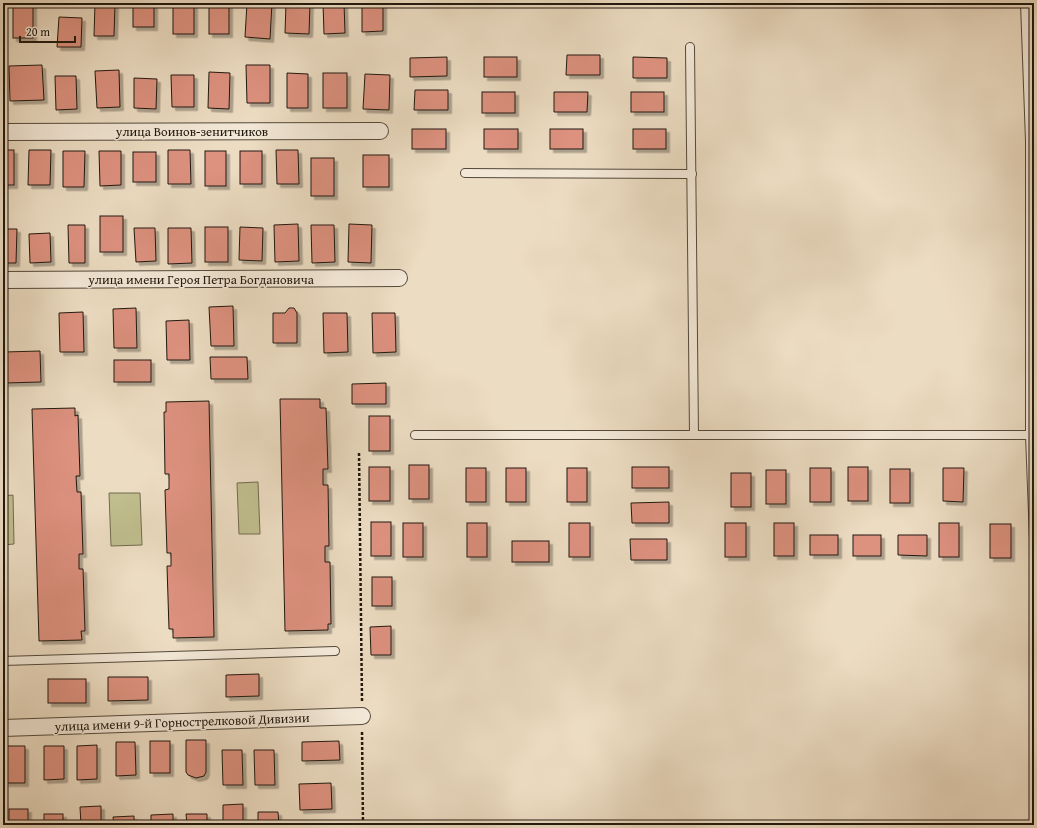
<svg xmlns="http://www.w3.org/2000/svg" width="1037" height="828" viewBox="0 0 1037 828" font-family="'Gentium Book Plus',serif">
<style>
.green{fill:#c0be8e;stroke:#706b4e}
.building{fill:#dd917f;stroke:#20180e;filter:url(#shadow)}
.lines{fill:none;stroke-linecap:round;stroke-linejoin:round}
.service-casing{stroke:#53493b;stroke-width:10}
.minor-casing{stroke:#53493b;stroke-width:18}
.path{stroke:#20180e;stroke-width:2.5;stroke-dasharray:3 2;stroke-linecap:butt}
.service{stroke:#f3e8d7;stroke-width:8}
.minor{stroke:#f3e8d7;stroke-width:16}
.labels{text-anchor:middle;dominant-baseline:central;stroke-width:3;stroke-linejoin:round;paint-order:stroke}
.street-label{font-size:13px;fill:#20180e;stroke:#f3e8d7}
</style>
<defs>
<filter id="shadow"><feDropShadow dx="3.5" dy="3.5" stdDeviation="0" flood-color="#0004"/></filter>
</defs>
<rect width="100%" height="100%" fill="#ecdcc2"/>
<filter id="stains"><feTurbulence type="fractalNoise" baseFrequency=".005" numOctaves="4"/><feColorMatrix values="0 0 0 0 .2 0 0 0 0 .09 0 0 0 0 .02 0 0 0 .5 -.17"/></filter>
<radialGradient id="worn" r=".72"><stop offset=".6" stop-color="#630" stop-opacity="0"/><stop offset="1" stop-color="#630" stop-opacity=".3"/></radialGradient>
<g class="green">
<polygon points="258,482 260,534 239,534 237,483"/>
<polygon points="109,493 140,493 142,545 111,546"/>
<polygon points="13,495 14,544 3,545 3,496"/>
</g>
<g class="building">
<rect x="13" y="3" width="20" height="35"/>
<polygon points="95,3 115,3 114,36 94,36"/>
<rect x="133" y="3" width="21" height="24"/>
<rect x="173" y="3" width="21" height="31"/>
<rect x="209" y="3" width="20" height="31"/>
<polygon points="247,3 272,3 270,39 245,37"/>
<polygon points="286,3 310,3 309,34 285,33"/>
<polygon points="323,3 344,3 345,33 324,34"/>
<polygon points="362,3 383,3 383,31 362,32"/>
<polygon points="59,17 82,18 81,47 57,47"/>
<polygon points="567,55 600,55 600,75 566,75"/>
<polygon points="447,57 447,76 410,77 410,58"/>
<rect x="484" y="57" width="33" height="20"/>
<polygon points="633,57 667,58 667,78 633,78"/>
<polygon points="42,65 44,100 10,101 9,66"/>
<polygon points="246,65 270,65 270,103 247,103"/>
<polygon points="119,70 120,107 97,108 95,71"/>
<polygon points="209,72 230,73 229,109 208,108"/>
<polygon points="287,73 308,74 308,108 287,108"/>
<rect x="323" y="73" width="24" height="35"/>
<polygon points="365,74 390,75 389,110 363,109"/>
<polygon points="171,75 194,75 194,107 172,107"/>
<polygon points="55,76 76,76 77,109 56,110"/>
<polygon points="134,78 157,79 156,109 134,108"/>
<polygon points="415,90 448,90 448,110 414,110"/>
<rect x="482" y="92" width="33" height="21"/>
<polygon points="554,92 588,92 587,112 554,112"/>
<rect x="631" y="92" width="33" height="20"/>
<rect x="412" y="129" width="34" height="20"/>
<rect x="484" y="129" width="34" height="20"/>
<rect x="550" y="129" width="33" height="20"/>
<rect x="633" y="129" width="33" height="20"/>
<rect x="3" y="150" width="11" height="35"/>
<polygon points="29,150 51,150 50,185 28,185"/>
<polygon points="168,150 190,150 191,184 168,184"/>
<polygon points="276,150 298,150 299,184 277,184"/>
<polygon points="63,151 85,151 84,187 63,187"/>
<polygon points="99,151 121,151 121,185 100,186"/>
<rect x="205" y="151" width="21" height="35"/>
<rect x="240" y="151" width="22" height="33"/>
<rect x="133" y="152" width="23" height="30"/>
<rect x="363" y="155" width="26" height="32"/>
<rect x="311" y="158" width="23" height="38"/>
<rect x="100" y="216" width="23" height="36"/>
<polygon points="298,224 299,261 275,262 274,225"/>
<polygon points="349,224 372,225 371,263 348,262"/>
<polygon points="68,225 85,225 85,263 69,263"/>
<polygon points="311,225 334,225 335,262 312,263"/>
<rect x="205" y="227" width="23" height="35"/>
<polygon points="240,227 263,228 262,261 239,260"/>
<polygon points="134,228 155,228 156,261 136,262"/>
<polygon points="168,228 191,228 192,263 168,264"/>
<polygon points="3,229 17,229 16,263 3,263"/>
<polygon points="50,233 51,262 30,263 29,234"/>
<polygon points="233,306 234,346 211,346 209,307"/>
<polygon points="136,308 137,348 114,348 113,309"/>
<polygon points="289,308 294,308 297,313 297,343 273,343 273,313 285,313"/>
<polygon points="83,312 84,352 60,352 59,313"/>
<polygon points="323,313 347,313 348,352 324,353"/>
<polygon points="372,313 395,313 396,352 373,353"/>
<polygon points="189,320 190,360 167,360 166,321"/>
<polygon points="40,351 41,382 5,383 4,352"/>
<polygon points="210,357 247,357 248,379 211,379"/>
<rect x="114" y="360" width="37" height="22"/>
<polygon points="386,383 386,404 352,404 352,384"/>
<polygon points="280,399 320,399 320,408 326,408 328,469 323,469 323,485 328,485 329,546 325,546 325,562 330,562 331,624 328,624 328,630 285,631"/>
<polygon points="209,401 214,637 173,638 173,629 169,629 167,566 171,566 171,553 167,553 165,490 169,489 169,474 165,474 164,412 166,412 166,402"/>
<polygon points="75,408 75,416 78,415 80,476 76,476 77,492 81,492 83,554 79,554 79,569 83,569 85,631 81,631 82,640 39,641 32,409"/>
<rect x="369" y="416" width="21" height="35"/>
<rect x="409" y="465" width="20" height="34"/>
<rect x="369" y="467" width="21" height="34"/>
<rect x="632" y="467" width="37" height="21"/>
<rect x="848" y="467" width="20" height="34"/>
<rect x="466" y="468" width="20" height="34"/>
<rect x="506" y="468" width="20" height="34"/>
<rect x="567" y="468" width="20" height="34"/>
<rect x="810" y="468" width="21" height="34"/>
<polygon points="943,468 964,468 963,502 943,501"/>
<rect x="890" y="469" width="20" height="34"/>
<rect x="766" y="470" width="20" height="34"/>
<rect x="731" y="473" width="20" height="34"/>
<polygon points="669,502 669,523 632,523 631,503"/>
<rect x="371" y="522" width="20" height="34"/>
<rect x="403" y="523" width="20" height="34"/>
<rect x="467" y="523" width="20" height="34"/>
<rect x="569" y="523" width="21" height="34"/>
<rect x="725" y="523" width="21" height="34"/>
<rect x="774" y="523" width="20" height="33"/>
<rect x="939" y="523" width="20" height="34"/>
<rect x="990" y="524" width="21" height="34"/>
<rect x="810" y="535" width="28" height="20"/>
<rect x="853" y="535" width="28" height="21"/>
<polygon points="898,535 927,535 927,556 898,555"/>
<polygon points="630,539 667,539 667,560 631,560"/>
<rect x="512" y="541" width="37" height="21"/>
<rect x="372" y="577" width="20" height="29"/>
<polygon points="391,626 391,655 371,655 370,627"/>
<polygon points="259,674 259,696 226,697 226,675"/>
<polygon points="108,677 148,677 148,700 108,701"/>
<rect x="48" y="679" width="38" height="24"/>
<polygon points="186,740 206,740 206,772 204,776 196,778 188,775 186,772"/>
<rect x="150" y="741" width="20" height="32"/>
<polygon points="339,741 340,760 302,761 302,742"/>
<polygon points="116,742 135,742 136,775 116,776"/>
<polygon points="97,745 97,779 77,780 77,746"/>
<polygon points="4,746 25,746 25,783 5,783"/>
<polygon points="44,746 64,746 64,779 44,780"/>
<polygon points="222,750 242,750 243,785 223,785"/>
<polygon points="254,750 274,750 275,785 255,785"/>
<polygon points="331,783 332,809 300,810 299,784"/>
<polygon points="243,804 243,825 223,825 223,805"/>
<polygon points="101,806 101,825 81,825 80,807"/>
<rect x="9" y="809" width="19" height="16"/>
<polygon points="258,812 278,812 279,825 258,825"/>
<rect x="44" y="814" width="19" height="11"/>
<polygon points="173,814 173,825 151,825 151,815"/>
<polygon points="186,814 207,814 207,825 187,825"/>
<polygon points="134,816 134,825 114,825 113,817"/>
</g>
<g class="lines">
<g class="service-casing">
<g id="service">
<polyline points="1025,3 1030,141 1030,435 1034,540"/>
<polyline points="690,47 694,435"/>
<polyline points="465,173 692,174"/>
<polyline points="415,435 1030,435"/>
<polyline points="3,661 335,651"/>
</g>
</g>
<g class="minor-casing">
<g id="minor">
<polyline points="3,132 380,131"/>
<polyline points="3,280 399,278"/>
<polyline points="3,728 362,716"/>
</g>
</g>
<g class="path">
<polyline points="359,453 362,701"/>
<polyline points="362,732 363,825"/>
</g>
<use href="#service" class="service"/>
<use href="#minor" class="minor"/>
</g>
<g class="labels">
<g class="street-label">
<text x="192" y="131">улица Воинов-зенитчиков</text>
<text x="201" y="279">улица имени Героя Петра Богдановича</text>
<text transform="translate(182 722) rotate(-2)">улица имени 9-й Горнострелковой Дивизии</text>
</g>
</g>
<rect width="1037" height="828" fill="none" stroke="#ecdcc2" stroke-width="16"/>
<rect x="4" y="4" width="1029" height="820" fill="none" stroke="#20180e" stroke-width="2"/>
<rect x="8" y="8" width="1021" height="812" fill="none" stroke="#20180e"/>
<path d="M20 36v6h55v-6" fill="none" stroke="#20180e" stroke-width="2"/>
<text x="26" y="36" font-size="12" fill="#20180e" stroke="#f3e8d7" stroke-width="3" paint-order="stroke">20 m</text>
<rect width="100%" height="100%" filter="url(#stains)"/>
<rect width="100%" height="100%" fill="url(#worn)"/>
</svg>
